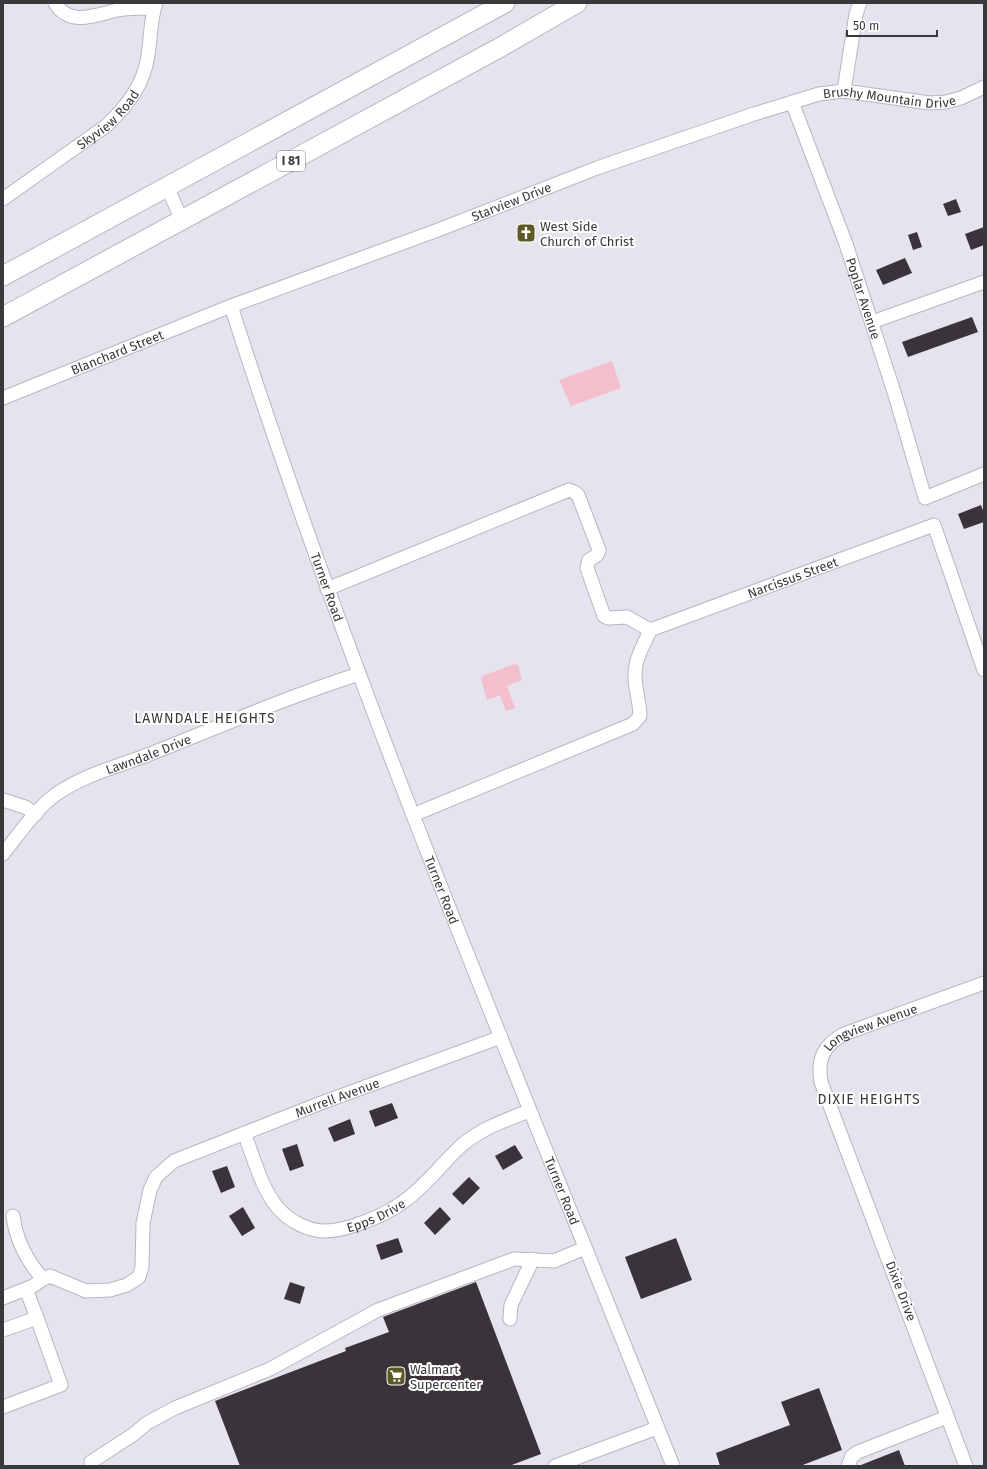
<svg xmlns="http://www.w3.org/2000/svg" width="987" height="1469" viewBox="0 0 987 1469" font-family="'Fira Sans',sans-serif">
<style>
.green{fill:#f5becd}
.building{fill:#3a333a}
.lines{fill:none;stroke-linecap:round;stroke-linejoin:round}
.minor-casing{stroke:#b7b6c1;stroke-width:15}
.highway-casing{stroke:#b7b6c1;stroke-width:21}
.minor{stroke:#fff;stroke-width:13}
.highway{stroke:#fff;stroke-width:19}
.labels{text-anchor:middle;dominant-baseline:central;stroke-width:4;stroke-linejoin:round;paint-order:stroke}
.shield{fill:#fff;stroke:#747477;stroke-width:1}
.shield-label{font-size:12px;font-weight:bold;fill:#39393d}
.street-label{font-size:13px;fill:#39393d;stroke:#fff}
.poi-label{font-size:13px;fill:#39393d;stroke:#fff;text-anchor:start}
.neighbourhood-label{font-size:14px;letter-spacing:1px;fill:#39393d;stroke:#fff}
</style>
<rect width="100%" height="100%" fill="#e4e3ee"/>
<g class="green">
<polygon points="612,361 621,388 571,406 559,380"/>
<polygon points="514,664 518,665 522,680 507,686 515,708 506,711 500,695 487,700 481,679 483,676"/>
</g>
<g class="building">
<polygon points="956,199 961,212 948,216 943,204"/>
<polygon points="984,227 984,245 971,250 965,234"/>
<polygon points="917,232 922,247 913,250 908,235"/>
<polygon points="905,258 912,273 883,285 876,270"/>
<polygon points="972,317 978,332 908,357 902,342"/>
<polygon points="981,505 984,513 984,522 964,529 958,514"/>
<polygon points="392,1103 398,1118 375,1127 369,1111"/>
<polygon points="350,1119 355,1134 334,1142 328,1128"/>
<polygon points="297,1144 304,1166 290,1171 282,1149"/>
<polygon points="515,1145 523,1158 503,1170 495,1156"/>
<polygon points="227,1166 235,1187 221,1193 212,1171"/>
<polygon points="469,1177 480,1188 463,1205 452,1194"/>
<polygon points="243,1207 255,1228 242,1236 229,1216"/>
<polygon points="440,1207 451,1219 435,1235 424,1223"/>
<polygon points="398,1238 403,1252 381,1260 376,1245"/>
<polygon points="676,1238 692,1280 641,1299 625,1257"/>
<polygon points="290,1282 305,1287 300,1304 284,1299"/>
<polygon points="476,1282 541,1454 509,1466 240,1466 215,1401 346,1351 345,1348 389,1332 383,1317"/>
<polygon points="819,1388 842,1450 800,1466 720,1466 716,1453 790,1425 781,1402"/>
<polygon points="899,1450 905,1466 861,1466 861,1465"/>
</g>
<g class="lines">
<g class="minor-casing">
<g id="minor">
<path d="M55 3C69 27 96 15 117 10 129 8 142 8 154 8"/>
<polyline points="844,91 856,14 860,3"/>
<path id="s1" d="M792 102 846 244 895 395 925 498 984 474"/>
<polyline points="167,187 182,220"/>
<path id="s2" d="M3 199 106 126C127 106 144 85 148 55 151 38 150 20 156 3"/>
<path id="s3" d="M231 306C357 700 520 1081 673 1466"/>
<polyline points="872,322 984,282"/>
<path id="s4" d="M3 398 231 306 438 230 597 168 754 114 819 94 844 91 930 103 946 102 961 98 984 87"/>
<polyline points="327,589 569,490 574,492 578,495 599,550 597,555 589,560 587,568 604,616 608,618 627,617 650,630"/>
<path id="s5" d="M650 630 934 525 984 670"/>
<polyline points="3,800 25,807 36,814"/>
<path d="M413 815 633 724 640 716C640 700 632 681 636 665 638 653 646 641 650 630"/>
<path id="s6" d="M3 854C19 834 35 810 55 795 86 773 121 766 155 752 223 725 290 696 359 674"/>
<path id="s7" d="M244 1133C254 1158 261 1188 278 1208 289 1221 307 1230 323 1231 345 1232 386 1215 403 1202 425 1187 442 1163 462 1145 482 1128 506 1120 529 1111"/>
<path d="M13 1216C16 1239 27 1261 43 1279"/>
<path id="s8" d="M3 1298 33 1286 43 1279 50 1276 86 1291 110 1290 127 1285 139 1277 142 1267 143 1223 150 1190 156 1177 174 1161 321 1103 501 1037"/>
<polyline points="510,1319 511,1305 533,1259"/>
<polyline points="3,1330 37,1318 26,1289"/>
<polyline points="3,1407 61,1385 37,1318"/>
<polyline points="91,1466 91,1462 134,1434 147,1423 175,1408 270,1369 378,1310 514,1259 554,1261 585,1248"/>
<polyline points="555,1466 657,1428"/>
<polyline points="848,1466 852,1456 858,1452 947,1417"/>
<path id="s9" d="M966 1466 821 1082C817 1058 824 1045 844 1034L984 983"/>
</g>
</g>
<g class="highway-casing">
<g id="highway">
<polyline points="3,276 505,3"/>
<polyline points="3,317 499,48 577,3"/>
</g>
</g>
<use href="#minor" class="minor"/>
<use href="#highway" class="highway"/>
</g>
<defs>
<g id="church-square" transform="scale(1)"><rect x="-9" y="-9" width="18" height="18" rx="4" fill="#5c5925" stroke="#fff"/><path d="M-1.2-6h2.4v3.5h3.3v2.4h-3.3V6h-2.4V-.1h-3.3v-2.4h3.3Z" fill="#fff"/></g>
<g id="supermarket-square" transform="scale(1)"><rect x="-9" y="-9" width="18" height="18" rx="4" fill="#5c5925" stroke="#fff"/><path d="M-6-5.5h2.5l.6 2H6L4.5 2H-2.5L-4.4-4H-6ZM-1.5 3.2a1.3 1.3 0 1 0 .1 0ZM3 3.2a1.3 1.3 0 1 0 .1 0Z" fill="#fff"/></g>
</defs>
<g fill-rule="evenodd">
<use href="#church-square" x="526" y="233"/>
<use href="#supermarket-square" x="396" y="1376"/>
</g>
<g class="labels">
<rect class="shield" x="277" y="151" width="28" height="20" rx="3"/>
<g class="shield-label">
<text x="291" y="161">I 81</text>
</g>
<g class="street-label">
<text stroke="none"><textPath href="#s4" startOffset="942">Brushy Mountain Drive</textPath></text>
<text stroke="none"><textPath href="#s2" startOffset="132">Skyview Road</textPath></text>
<text stroke="none"><textPath href="#s4" startOffset="545">Starview Drive</textPath></text>
<text stroke="none"><textPath href="#s1" startOffset="209">Poplar Avenue</textPath></text>
<text stroke="none"><textPath href="#s4" startOffset="123">Blanchard Street</textPath></text>
<text stroke="none"><textPath href="#s5" startOffset="152">Narcissus Street</textPath></text>
<text stroke="none"><textPath href="#s3" startOffset="297">Turner Road</textPath></text>
<text stroke="none"><textPath href="#s6" startOffset="181">Lawndale Drive</textPath></text>
<text stroke="none"><textPath href="#s3" startOffset="621">Turner Road</textPath></text>
<text stroke="none"><textPath href="#s9" startOffset="495">Longview Avenue</textPath></text>
<text stroke="none"><textPath href="#s8" startOffset="449">Murrell Avenue</textPath></text>
<text stroke="none"><textPath href="#s3" startOffset="945">Turner Road</textPath></text>
<text stroke="none"><textPath href="#s7" startOffset="190">Epps Drive</textPath></text>
<text transform="translate(901 1291) rotate(69)">Dixie Drive</text>
</g>
<g class="poi-label">
<text x="540" y="226">West Side<tspan x="540" dy="15">Church of Christ</tspan></text>
<text x="410" y="1369">Walmart<tspan x="410" dy="15">Supercenter</tspan></text>
</g>
<g class="neighbourhood-label">
<text x="205" y="718">LAWNDALE HEIGHTS</text>
<text x="869" y="1099">DIXIE HEIGHTS</text>
</g>
</g>
<rect width="987" height="1469" fill="none" stroke="#39393d" stroke-width="8"/>
<path d="M847 30v6h90v-6" fill="none" stroke="#39393d" stroke-width="2"/>
<text x="853" y="30" font-size="12" fill="#39393d" stroke="#ffffff" stroke-width="3" paint-order="stroke">50 m</text>
</svg>
